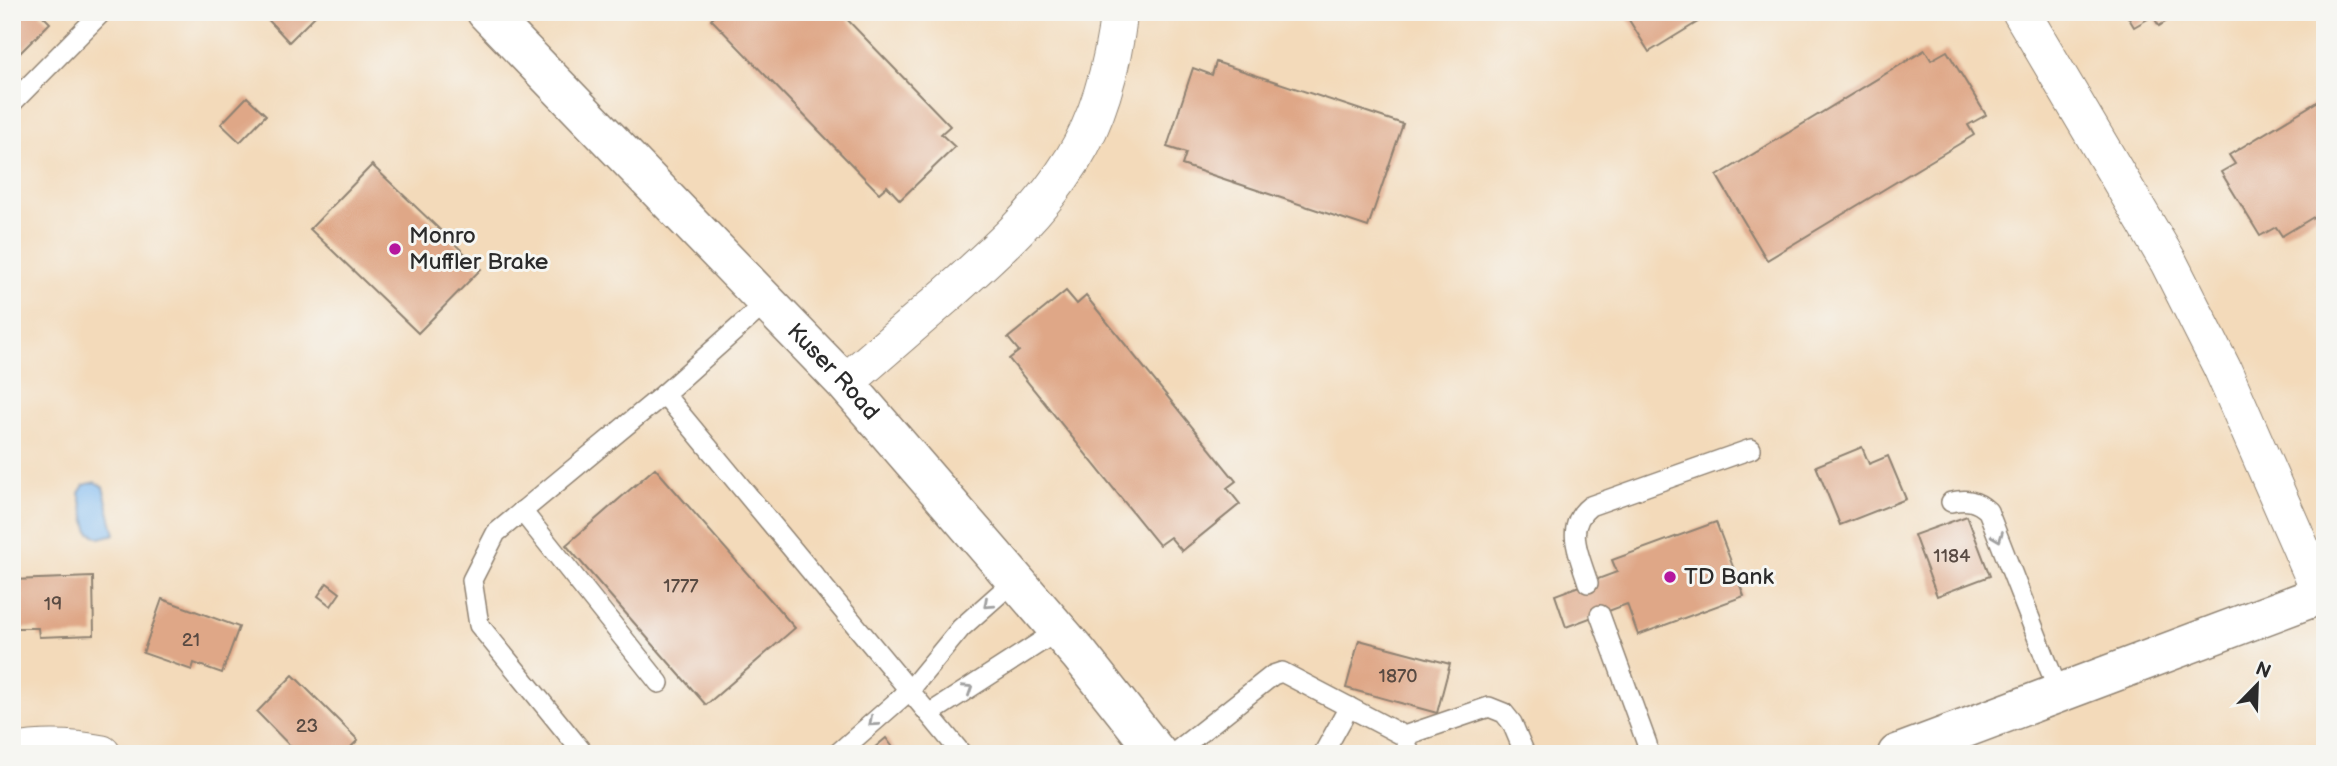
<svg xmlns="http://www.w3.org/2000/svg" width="2337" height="766" viewBox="0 0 2337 766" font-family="'Balsamiq Sans',sans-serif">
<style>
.water{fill:#7fbaf1;stroke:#55728e;stroke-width:2}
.building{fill:#dfa787}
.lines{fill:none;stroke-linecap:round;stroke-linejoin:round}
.lane-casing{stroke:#8f8272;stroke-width:22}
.street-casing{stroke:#8f8272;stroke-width:39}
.secondary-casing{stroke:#8f8272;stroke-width:41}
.lane{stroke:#fff;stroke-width:19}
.street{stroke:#fff;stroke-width:37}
.secondary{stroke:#fff;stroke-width:38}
.oneway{stroke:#a0a0a0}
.poi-dot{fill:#b5179e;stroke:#f6f6f2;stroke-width:2.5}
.labels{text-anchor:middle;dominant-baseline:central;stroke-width:6;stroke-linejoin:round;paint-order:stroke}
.number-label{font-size:19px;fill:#584a42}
.poi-label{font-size:23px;fill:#2b2b2b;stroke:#f6f6f2;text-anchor:start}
.street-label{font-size:23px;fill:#2b2b2b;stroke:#f6f6f2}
</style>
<rect width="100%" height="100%" fill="#f6f6f2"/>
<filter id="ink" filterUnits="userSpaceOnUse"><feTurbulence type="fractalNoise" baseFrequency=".0143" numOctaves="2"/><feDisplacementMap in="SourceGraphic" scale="14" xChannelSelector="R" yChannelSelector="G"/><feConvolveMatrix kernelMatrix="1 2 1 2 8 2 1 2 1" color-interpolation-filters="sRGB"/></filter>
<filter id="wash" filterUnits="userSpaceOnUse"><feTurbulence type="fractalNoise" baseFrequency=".00686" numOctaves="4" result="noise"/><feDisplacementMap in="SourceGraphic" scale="28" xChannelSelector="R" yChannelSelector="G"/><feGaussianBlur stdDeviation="1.57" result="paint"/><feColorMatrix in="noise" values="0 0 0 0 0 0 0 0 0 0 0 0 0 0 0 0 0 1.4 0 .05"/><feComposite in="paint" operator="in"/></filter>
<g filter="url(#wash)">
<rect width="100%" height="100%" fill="#f3daba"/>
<polygon class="water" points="95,482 103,487 115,534 100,538 89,532 79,493 84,485"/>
<g id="blocks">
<g class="building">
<polygon points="12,12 39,12 50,23 12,61"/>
<polygon points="261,12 315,12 317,14 289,42"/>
<polygon points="717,12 840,12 950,126 941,134 955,147 900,200 887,186 879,193 711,19"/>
<polygon points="1624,12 1714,12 1649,52"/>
<polygon points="2125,12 2181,12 2159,26 2153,16 2134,27"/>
<polygon points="1925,50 1931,60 1947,51 1986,115 1968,125 1974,135 1767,260 1717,176"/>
<polygon points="1216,62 1403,124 1368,227 1182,165 1186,153 1167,147 1193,68 1212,75"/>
<polygon points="247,97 266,115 240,142 221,124"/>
<polygon points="2325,97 2325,210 2282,236 2276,227 2260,236 2221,172 2235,164 2229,155"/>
<polygon points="372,165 481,269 418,333 310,229"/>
<polygon points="1066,291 1077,304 1086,296 1236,481 1227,488 1240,504 1182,551 1170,537 1159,545 1009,359 1019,351 1008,338"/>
<polygon points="1862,447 1869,464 1888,456 1906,499 1840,525 1816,466"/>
<polygon points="655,468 795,628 706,705 566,545"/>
<polygon points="1967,516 1990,576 1937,596 1914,535"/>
<polygon points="1716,522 1744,596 1638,635 1627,604 1566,627 1555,595 1617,572 1612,560"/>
<polygon points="93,577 94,635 39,637 38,628 12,628 12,580"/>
<polygon points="327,583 340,593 331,606 318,596"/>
<polygon points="162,599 239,627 222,673 194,663 192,670 143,653"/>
<polygon points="1359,640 1450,664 1437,713 1346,688"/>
<polygon points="293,675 358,740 344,754 298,754 257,712"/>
<polygon points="886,738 898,754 867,754"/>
</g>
</g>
</g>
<g filter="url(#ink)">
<use href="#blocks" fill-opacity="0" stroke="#8f8272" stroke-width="2"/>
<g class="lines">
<g class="lane-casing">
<g id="lane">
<polyline points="12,103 102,12"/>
<polyline points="767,302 664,394 962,754"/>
<path d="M1951 502C1967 499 1976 500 1988 511L2059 693"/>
<polyline points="522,511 659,683"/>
<path d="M1588 583C1580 556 1563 527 1590 506L1751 449"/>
<polyline points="1600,615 1647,744 1648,754"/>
<polyline points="929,714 1059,630"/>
<polyline points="1404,736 1489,707 1504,713 1512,723 1525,754"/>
<polyline points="584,754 479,625 472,580 496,533 664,394"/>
<polyline points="837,754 909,691 961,628 1015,580"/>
<polyline points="1173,754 1273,675 1282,672 1404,736 1410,754"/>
<polyline points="1323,754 1349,707"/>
</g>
</g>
<g class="street-casing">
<g id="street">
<polyline points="2021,12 2168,261 2222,368 2321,594"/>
<path d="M845 383C880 353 915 322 950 292 996 251 1040 212 1073 159 1100 116 1113 63 1119 12"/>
<path d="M12 753C42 747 71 748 102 754"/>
</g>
</g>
<g class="secondary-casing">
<g id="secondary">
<path id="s1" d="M486 12 845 383 1079 654 1158 754"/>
<polyline points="1897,754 2325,593"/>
</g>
</g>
<use href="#lane" class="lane"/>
<use href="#street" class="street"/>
<use href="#secondary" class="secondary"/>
</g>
<defs><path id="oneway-chevron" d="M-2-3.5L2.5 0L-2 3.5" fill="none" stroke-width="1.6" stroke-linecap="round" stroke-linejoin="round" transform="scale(1.75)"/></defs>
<g class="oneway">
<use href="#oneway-chevron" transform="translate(1998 537) rotate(69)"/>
<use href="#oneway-chevron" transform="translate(988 604) rotate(138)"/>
<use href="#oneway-chevron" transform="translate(968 689) rotate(-33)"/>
<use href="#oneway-chevron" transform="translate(873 722) rotate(139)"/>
</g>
</g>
<g class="poi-dot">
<circle cx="395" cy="249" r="7"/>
<circle cx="1670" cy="577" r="7"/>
</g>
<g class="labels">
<g class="number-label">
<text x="1952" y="556">1184</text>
<text x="681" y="586">1777</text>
<text x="53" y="604">19</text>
<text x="191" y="640">21</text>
<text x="1398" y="676">1870</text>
<text x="307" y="726">23</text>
</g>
<g class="poi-label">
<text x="409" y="236">Monro<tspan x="409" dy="26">Muffler Brake</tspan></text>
<text x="1684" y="577">TD Bank</text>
</g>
<g class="street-label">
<text stroke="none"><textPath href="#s1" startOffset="500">Kuser Road</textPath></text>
</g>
</g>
<rect width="2337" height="766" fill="none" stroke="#f6f6f2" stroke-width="42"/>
<g transform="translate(2257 685) rotate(23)" stroke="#f6f6f2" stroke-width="5" paint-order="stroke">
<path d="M0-5L12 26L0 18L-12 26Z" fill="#2b2b2b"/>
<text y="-10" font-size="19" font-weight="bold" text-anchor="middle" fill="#2b2b2b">N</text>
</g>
</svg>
